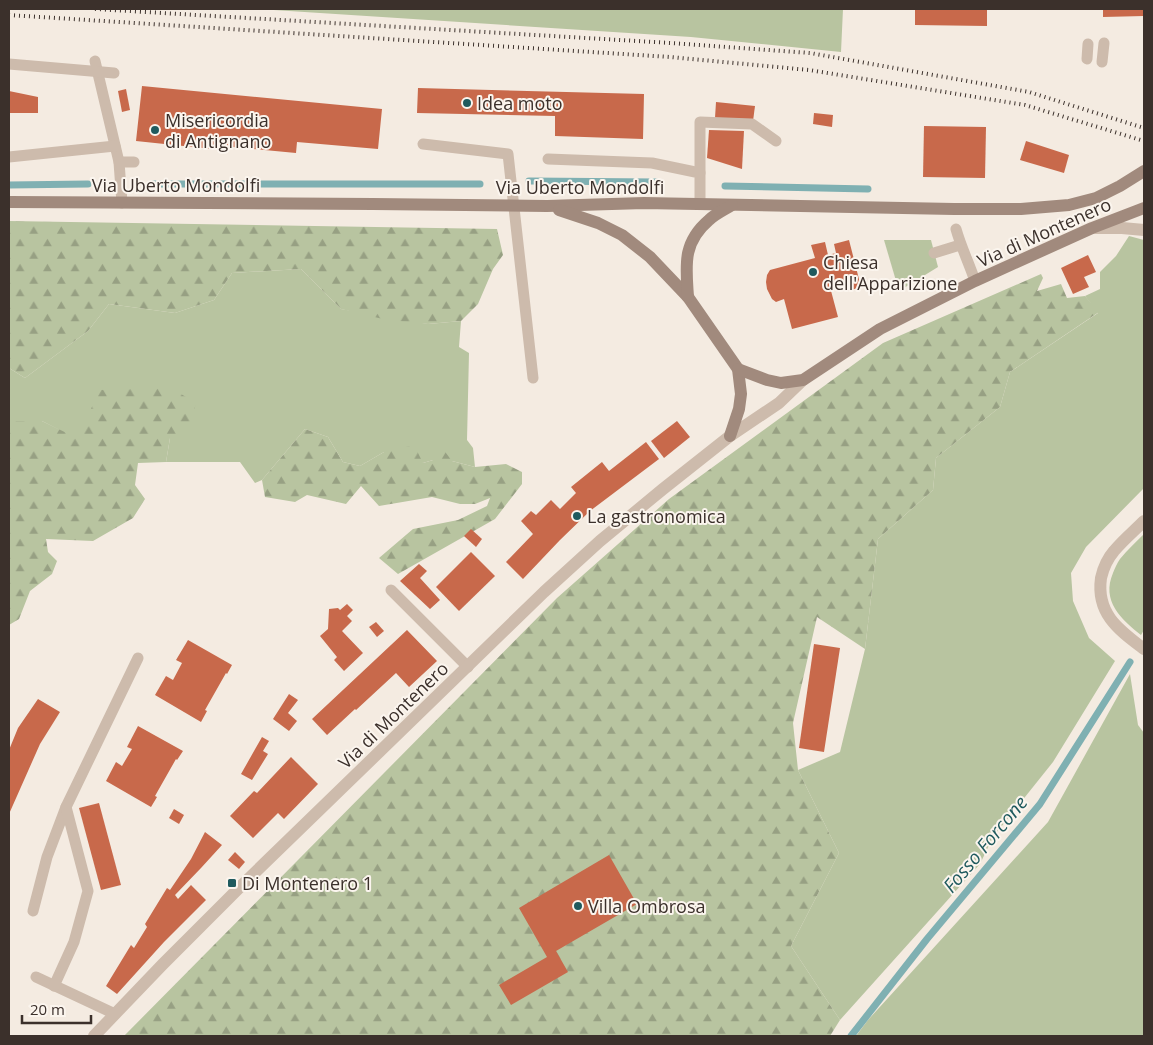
<svg xmlns="http://www.w3.org/2000/svg" width="1153" height="1045" viewBox="0 0 1153 1045" font-family="'Open Sans',sans-serif">
<style>
.green{fill:#b8c4a0}
.forest{fill:url(#forest-firs)}
.lines{fill:none;stroke-linecap:round;stroke-linejoin:round}
.stream{stroke:#7fb0b2;stroke-width:7}
.building{fill:#c8694b}
.service{stroke:#cdbbac;stroke-width:11}
.minor{stroke:#cdbbac;stroke-width:12}
.tertiary{stroke:#cdbbac;stroke-width:12}
.secondary{stroke:#a18a7d;stroke-width:12}
.rail{stroke:#3b302b;stroke-width:4;stroke-dasharray:1 4;stroke-linecap:butt}
.poi-dot{fill:#1f5a5e;stroke:#fbf5ee;stroke-width:2}
.labels{text-anchor:middle;dominant-baseline:central;stroke-width:4;stroke-linejoin:round;paint-order:stroke}
.poi-label{font-size:18px;fill:#3b302b;stroke:#fbf5ee;text-anchor:start}
.street-label{font-size:18px;fill:#3b302b;stroke:#fbf5ee}
.water-label{font-size:19px;font-style:italic;fill:#1f5a5e;stroke:#fbf5ee}
</style>
<defs>
<pattern id="forest-firs" width="22" height="20" patternUnits="userSpaceOnUse" patternTransform="scale(1.25)"><rect width="22" height="20" fill="#b8c4a0"/><path d="M5 1l3.5 6h-7zM16 11l3.5 6h-7z" fill="#97a083"/></pattern>
</defs>
<rect width="100%" height="100%" fill="#f4ebe1"/>
<g class="green">
<polygon points="258,9 843,9 841,52 691,37"/>
<polygon points="1129,236 1144,240 1144,488 1086,547 1071,573 1073,601 1089,638 1115,661 1053,762 993,837 980,864 840,1020 791,946 839,853 798,770 840,752 865,649 878,539 933,490 936,458 1000,407 1010,372 1098,313 1085,296 1100,289 1100,272 1116,256"/>
<polygon points="884,240 931,240 938,267 899,291"/>
<polygon points="301,269 341,309 428,324 461,321 459,347 469,353 467,440 473,448 475,467 452,461 433,460 423,463 384,452 360,466 343,462 328,437 305,429 262,480 255,483 240,462 166,462 170,438 77,439 42,421 9,421 9,368 25,378 88,331 109,304 175,313 214,300 232,273"/>
<path d="M1144 534V630L1141 635C1121 619 1101 601 1113 573 1115 568 1117 563 1120 559 1127 550 1136 542 1144 534Z"/>
<polygon points="1130,674 1138,725 1144,733 1144,1036 856,1036 868,1020 1048,822"/>
</g>
<g class="forest">
<polygon points="9,221 497,229 503,255 493,269 478,304 461,321 428,324 387,320 341,309 301,269 232,273 214,300 175,313 109,304 88,331 25,378 9,368"/>
<polygon points="1041,274 1043,278 1037,291 1061,284 1067,298 1085,296 1099,312 1010,372 1000,407 936,458 933,490 878,539 865,649 817,617 793,723 798,770 839,853 791,946 840,1020 830,1036 124,1036 557,598 669,499 883,343"/>
<polygon points="171,388 196,403 189,429 170,438 166,462 138,463 135,485 145,499 133,518 93,541 46,539 48,552 57,561 52,574 30,591 19,619 9,625 9,421 42,421 77,438 100,390"/>
<polygon points="305,429 328,437 343,462 360,466 384,452 414,445 423,463 433,460 443,449 452,461 475,467 506,464 522,472 522,484 495,519 398,574 379,558 413,529 458,520 487,506 490,498 475,504 460,504 432,497 379,506 361,486 346,504 307,495 295,502 265,497 262,480"/>
</g>
<g class="lines">
<g class="stream">
<polyline points="529,181 656,182"/>
<polyline points="151,184 480,184"/>
<polyline points="9,185 88,184"/>
<polyline points="725,186 868,189"/>
<polyline points="851,1036 927,939 1040,804 1130,662"/>
</g>
</g>
<g class="building">
<polygon points="915,9 987,9 987,26 915,25"/>
<polygon points="1103,9 1144,9 1144,16 1103,17"/>
<polygon points="142,86 382,109 378,149 297,142 296,153 212,145 212,149 136,141"/>
<polygon points="418,88 644,94 643,139 555,136 555,116 417,113"/>
<polygon points="126,89 130,110 122,112 118,91"/>
<polygon points="9,91 38,97 38,113 9,113"/>
<polygon points="716,102 755,106 753,121 715,118"/>
<polygon points="814,113 833,115 832,127 813,124"/>
<polygon points="924,126 986,127 985,178 923,177"/>
<polygon points="709,130 744,131 742,169 707,158"/>
<polygon points="1026,141 1069,155 1064,173 1020,160"/>
<polygon points="849,240 861,287 848,291 846,283 830,287 838,317 792,329 784,299 776,302 772,299 767,289 766,282 767,275 770,270 815,258 811,245 825,242 828,255 836,253 834,244"/>
<polygon points="1088,255 1096,272 1084,277 1089,287 1073,294 1061,268"/>
<polygon points="677,421 690,437 664,458 651,441"/>
<polygon points="646,442 659,459 590,511 560,540 523,579 506,562 533,534 521,521 531,511 536,515 551,500 560,509 576,493 571,487 602,462 609,471"/>
<polygon points="471,529 482,539 476,547 464,536"/>
<polygon points="471,552 495,576 459,611 436,587"/>
<polygon points="419,564 427,571 420,578 440,600 430,609 400,581"/>
<polygon points="347,604 353,610 347,616 352,621 342,631 363,653 344,671 334,660 337,657 320,636 328,629 329,609 338,608 340,610"/>
<polygon points="376,622 384,631 377,637 369,627"/>
<polygon points="407,630 437,661 409,687 396,673 356,710 355,709 327,735 312,719"/>
<polygon points="188,640 232,665 227,674 226,673 205,710 207,711 201,722 155,695 166,676 173,680 182,663 176,660"/>
<polygon points="814,644 840,648 824,752 799,748"/>
<polygon points="289,694 298,700 288,713 297,721 289,731 273,719"/>
<polygon points="38,699 60,712 40,744 9,814 9,750 18,728"/>
<polygon points="138,726 183,751 177,760 176,759 155,796 157,797 151,807 106,781 116,762 122,766 132,749 127,747"/>
<polygon points="262,737 269,741 263,751 268,754 252,780 241,774"/>
<polygon points="291,757 318,784 284,819 278,813 253,838 230,816 254,791 257,793"/>
<polygon points="99,803 121,885 101,890 79,808"/>
<polygon points="174,809 184,815 179,824 169,818"/>
<polygon points="205,832 222,845 201,868 175,895 178,899 191,885 206,900 164,942 117,994 106,986 131,945 134,948 147,927 145,924 167,888 170,890 191,859"/>
<polygon points="235,852 245,862 239,869 228,860"/>
<polygon points="609,855 637,904 556,951 568,972 511,1005 499,985 547,957 519,908"/>
</g>
<g class="lines">
<g class="service">
<polyline points="1087,59 1088,44"/>
<polyline points="95,61 119,162 122,203"/>
<polyline points="1102,62 1104,43"/>
<polyline points="9,64 114,73"/>
<polyline points="423,144 508,154 533,378"/>
<polyline points="9,157 115,146"/>
<polyline points="548,159 652,163 700,173 700,204"/>
<polyline points="119,162 134,162"/>
<polyline points="700,173 700,122 752,124 776,141"/>
<path d="M956 229C961 247 969 263 975 281"/>
<polyline points="934,253 960,245"/>
<polyline points="391,590 468,667"/>
<polyline points="33,911 47,857 66,807"/>
<polyline points="36,977 115,1014"/>
<polyline points="54,986 74,942 88,891 66,807 138,658"/>
</g>
<path class="minor" d="M1144 521C1134 531 1123 540 1114 551 1108 558 1103 569 1101 578 1096 614 1119 630 1144 649"/>
<g class="tertiary">
<polyline points="1095,228 1122,228 1144,230"/>
<polyline points="94,1036 163,964 238,889 544,592 600,541 663,489 730,436 779,403 803,380"/>
</g>
<g class="secondary">
<polyline points="9,202 373,204 547,206 644,203 954,209 1021,209 1069,205 1096,198 1120,186 1144,171"/>
<polyline points="559,210 598,223 622,235 650,257 688,297 738,369 741,394 739,409 730,436"/>
<path d="M688 297C686 266 682 243 709 220 715 214 724 210 732 205"/>
<polyline points="738,369 767,380 781,383 803,380 880,329 975,281 1092,228 1144,208"/>
</g>
<g class="rail">
<polyline points="95,9 671,43 810,53 1029,92 1144,128"/>
<polyline points="9,15 670,57 809,70 1025,105 1144,141"/>
</g>
</g>
<g class="poi-dot">
<circle cx="467" cy="103" r="5"/>
<circle cx="155" cy="130" r="5"/>
<circle cx="813" cy="272" r="5"/>
<circle cx="577" cy="516" r="5"/>
<rect x="227" y="878" width="10" height="10" rx="2.5"/>
<circle cx="578" cy="906" r="5"/>
</g>
<g class="labels">
<g class="poi-label">
<text x="477" y="103">Idea moto</text>
<text x="165" y="120">Misericordia<tspan x="165" dy="21">di Antignano</tspan></text>
<text x="823" y="262">Chiesa<tspan x="823" dy="21">dell'Apparizione</tspan></text>
<text x="587" y="516">La gastronomica</text>
<text x="242" y="883">Di Montenero 1</text>
<text x="588" y="906">Villa Ombrosa</text>
</g>
<g class="street-label">
<text x="176" y="185">Via Uberto Mondolfi</text>
<text x="580" y="187">Via Uberto Mondolfi</text>
<text transform="translate(1044 232) rotate(-24)">Via di Montenero</text>
<text transform="translate(393 715) rotate(-44)">Via di Montenero</text>
</g>
<g class="water-label">
<text transform="translate(985 844) rotate(-50)">Fosso Forcone</text>
</g>
</g>
<rect width="1153" height="1045" fill="none" stroke="#3b302b" stroke-width="20"/>
<path d="M22 1015v8h69v-8" fill="none" stroke="#3b302b" stroke-width="2.5"/>
<text x="30" y="1015" font-size="15" fill="#3b302b" stroke="#fbf5ee" stroke-width="4" paint-order="stroke">20 m</text>
</svg>
